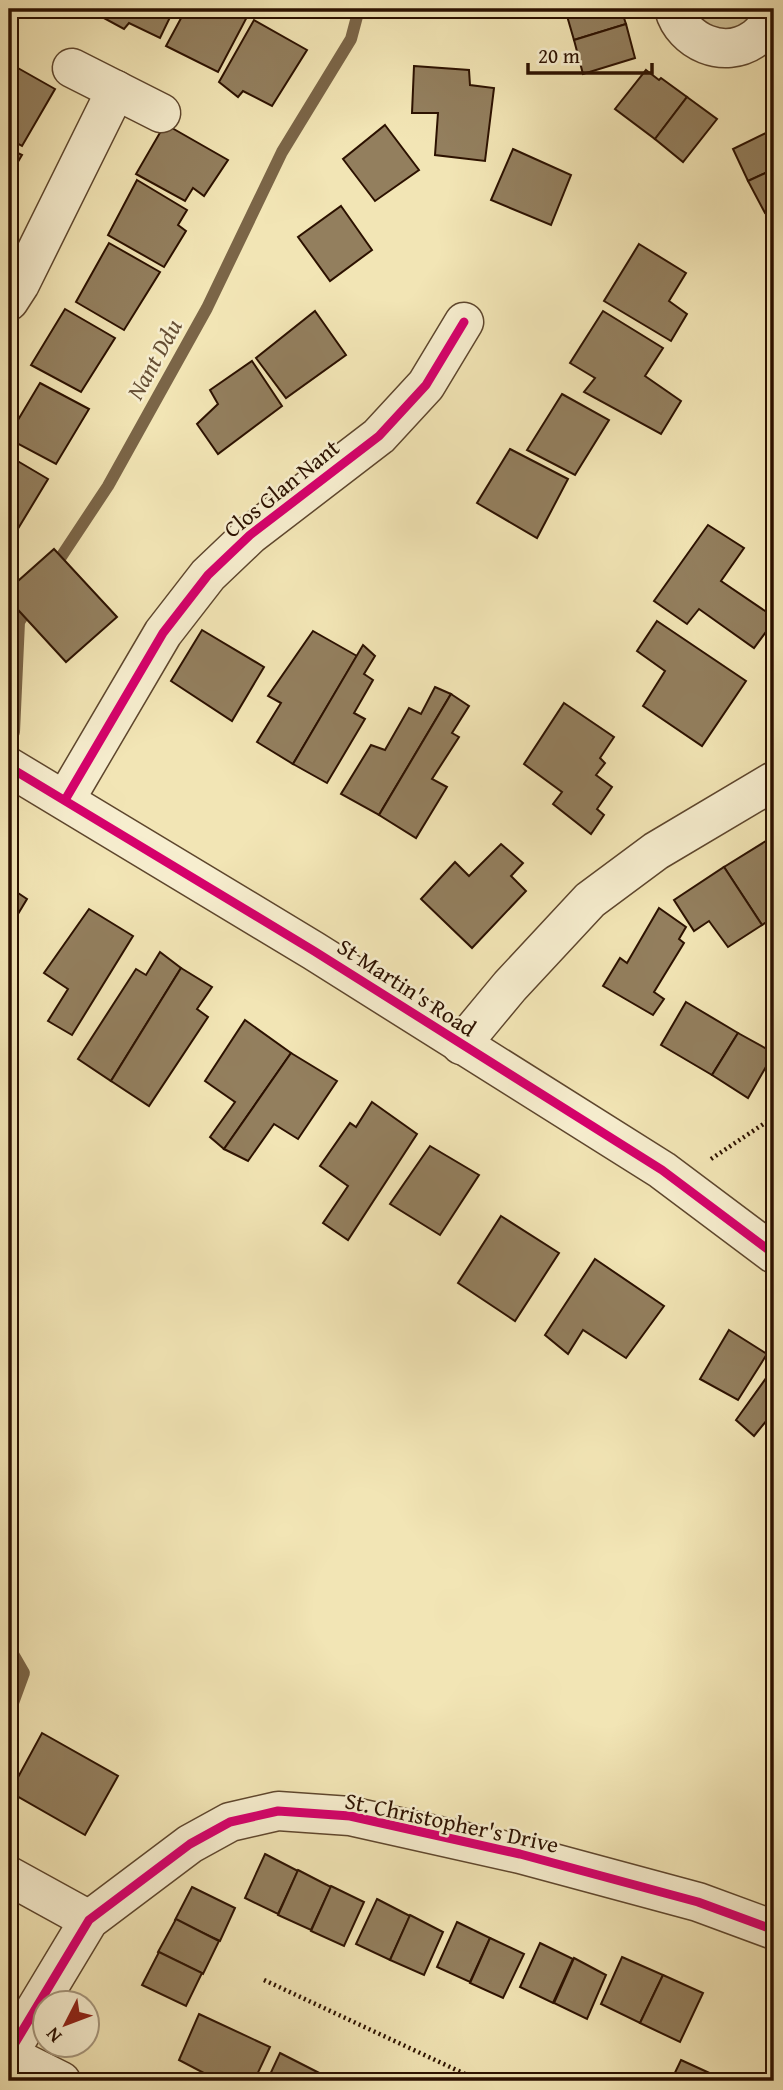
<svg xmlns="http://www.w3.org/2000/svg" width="783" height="2090" viewBox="0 0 783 2090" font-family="'Gentium Book Plus',serif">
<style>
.green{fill:#d0c196;stroke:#7e694b;stroke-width:2}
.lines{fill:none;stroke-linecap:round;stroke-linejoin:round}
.stream{stroke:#7b6547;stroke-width:12}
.building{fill:#937f5e;stroke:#2c1100;stroke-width:2}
.minor-casing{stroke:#5e462d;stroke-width:41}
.path{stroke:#2c1100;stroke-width:4.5;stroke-dasharray:2 3.5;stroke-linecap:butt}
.minor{stroke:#f7eecf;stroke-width:38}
.cycleway-casing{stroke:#f7eecf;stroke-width:13}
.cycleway{stroke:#d6006c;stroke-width:9}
.labels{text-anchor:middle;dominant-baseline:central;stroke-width:5;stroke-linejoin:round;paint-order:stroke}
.street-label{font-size:23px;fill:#2c1100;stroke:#f7eecf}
.water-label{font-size:24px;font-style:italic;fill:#675036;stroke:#f7eecf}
</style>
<rect width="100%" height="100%" fill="#f2e5b5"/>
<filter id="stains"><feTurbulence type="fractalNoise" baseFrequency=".00286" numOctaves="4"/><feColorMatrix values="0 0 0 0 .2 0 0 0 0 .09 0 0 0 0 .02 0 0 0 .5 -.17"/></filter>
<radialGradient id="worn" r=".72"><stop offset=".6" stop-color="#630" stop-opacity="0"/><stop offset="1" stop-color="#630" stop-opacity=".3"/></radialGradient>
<polygon class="green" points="674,9 774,9 740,46"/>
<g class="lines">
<g class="stream">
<polyline points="53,569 108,486 207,308 282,152 351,39 359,9"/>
<polyline points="14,732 19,622 32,602"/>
<polyline points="9,859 11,807"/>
<polyline points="9,1647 24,1673 9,1714"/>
</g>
</g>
<g class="building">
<polygon points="106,9 174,9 160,38 129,23 124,29 102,17"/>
<polygon points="186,9 236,9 248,15 218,72 166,46"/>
<polygon points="565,9 621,9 626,24 574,40"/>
<polygon points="254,20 307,50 272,106 243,91 238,97 219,82"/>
<polygon points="626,24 635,58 583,74 574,40"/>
<polygon points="9,63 55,89 22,146 9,139"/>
<polygon points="414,66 469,70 470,85 494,88 485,161 435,155 438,113 412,113"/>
<polygon points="646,70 659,80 661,78 687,97 655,139 615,109"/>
<polygon points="687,97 717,119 683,162 655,139"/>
<polygon points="165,124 228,160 204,196 193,188 185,201 136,174"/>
<polygon points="385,125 419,170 375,201 343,159"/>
<polygon points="774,129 774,169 748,181 733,149"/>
<polygon points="9,149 22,155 9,177"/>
<polygon points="513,149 571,175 551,225 491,200"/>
<polygon points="774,169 774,208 765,213 748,181"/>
<polygon points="137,180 187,210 178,225 186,231 164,267 108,235"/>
<polygon points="341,206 372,250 330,281 298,237"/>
<polygon points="109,243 160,272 124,330 76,302"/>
<polygon points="639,244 686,273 669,301 687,314 671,341 604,301"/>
<polygon points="65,309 115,338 81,392 31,365"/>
<polygon points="315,311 346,355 286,398 256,358"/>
<polygon points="603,311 663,348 645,376 681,401 661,434 584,392 595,378 570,363"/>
<polygon points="252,361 282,406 218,454 197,424 218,404 210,390"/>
<polygon points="40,383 89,409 56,464 9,439 9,435"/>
<polygon points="562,394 609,420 575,475 527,450"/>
<polygon points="510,449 568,479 537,538 477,503"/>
<polygon points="9,456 48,479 13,537 9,535"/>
<polygon points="708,525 744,548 721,581 774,617 774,621 754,648 699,609 687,624 654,601"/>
<polygon points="54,549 117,617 66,662 9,600 9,589"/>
<polygon points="657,621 746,681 702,746 643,706 665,671 637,651"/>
<polygon points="202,630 264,667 232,721 171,681"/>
<polygon points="313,631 357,656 293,764 257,742 281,703 268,696"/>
<polygon points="363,645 375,656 364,674 373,680 354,713 365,719 327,783 293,764"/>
<polygon points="435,687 451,694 379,815 341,794 371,745 385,750 409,708 421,714"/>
<polygon points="451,694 469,706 452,733 459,737 432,779 447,787 416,838 379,815"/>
<polygon points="564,703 614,737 600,758 605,763 596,775 612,787 597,809 604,815 591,834 553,804 562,792 524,764"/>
<polygon points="774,836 774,917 762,925 724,867"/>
<polygon points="501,844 523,863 511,876 526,891 472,948 421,899 455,862 469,876"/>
<polygon points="724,867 762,925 728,947 709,921 694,931 674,900"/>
<polygon points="9,887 27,899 9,929"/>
<polygon points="659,908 686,927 679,939 684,943 654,992 664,999 653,1015 603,986 620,958 627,963"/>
<polygon points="89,909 133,936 72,1035 48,1021 68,989 44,973"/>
<polygon points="160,952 181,968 111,1081 78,1059 136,969 146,975"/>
<polygon points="181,968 212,987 197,1009 208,1017 149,1106 111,1081"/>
<polygon points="686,1002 738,1033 712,1075 661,1045"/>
<polygon points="245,1020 291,1053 224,1149 210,1137 235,1102 205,1081"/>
<polygon points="738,1033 774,1053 748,1098 712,1075"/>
<polygon points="291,1053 337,1081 298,1139 274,1124 248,1161 224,1149"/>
<polygon points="372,1102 417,1134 348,1240 323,1223 348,1186 320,1166 350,1123 356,1127"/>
<polygon points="430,1146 479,1175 440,1235 390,1204"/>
<polygon points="501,1216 559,1253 515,1321 458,1283"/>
<polygon points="595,1259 664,1306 626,1358 583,1330 568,1354 545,1335"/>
<polygon points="729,1330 767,1354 738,1400 700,1379"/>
<polygon points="774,1367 774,1427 767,1420 754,1436 736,1420"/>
<polygon points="42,1733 118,1776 85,1835 10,1792"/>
<polygon points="265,1854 298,1871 278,1914 245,1898"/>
<polygon points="298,1870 331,1887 311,1930 278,1915"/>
<polygon points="331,1886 364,1902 344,1946 311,1931"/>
<polygon points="192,1887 235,1908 220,1941 175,1920"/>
<polygon points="377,1899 410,1916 390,1960 356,1944"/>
<polygon points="410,1915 443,1932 424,1975 390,1960"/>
<polygon points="176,1919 219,1941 203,1974 158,1952"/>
<polygon points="457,1922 490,1938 470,1982 437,1967"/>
<polygon points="490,1938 524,1954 503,1998 470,1983"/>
<polygon points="540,1943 573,1959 553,2003 520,1987"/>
<polygon points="159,1952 202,1973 186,2006 142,1985"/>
<polygon points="622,1957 663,1975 640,2023 601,2004"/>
<polygon points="574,1958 606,1975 587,2019 554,2003"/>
<polygon points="663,1975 703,1993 680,2042 640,2023"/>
<polygon points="199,2014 270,2047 254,2081 219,2081 179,2060"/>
<polygon points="280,2053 335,2081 267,2081"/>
<polygon points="681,2060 727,2081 671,2081"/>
</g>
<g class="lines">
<g class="minor-casing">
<g id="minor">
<path d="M674 9C683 42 724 60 754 39 764 33 769 23 774 13"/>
<polyline points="72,68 161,113"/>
<polyline points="9,301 20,284 116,90"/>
<polyline points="9,767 314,951 662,1170 774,1254"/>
<polyline points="65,800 163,633 208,575 250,535 379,436 426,385 464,322"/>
<polyline points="461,1045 510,986 590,900 656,851 774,781"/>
<polyline points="9,1876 89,1920"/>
<polyline points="9,2053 89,1920 190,1844 230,1822 278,1811 350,1816 520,1854 698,1902 774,1930"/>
<polyline points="9,2055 61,2081"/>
</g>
</g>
<g class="path">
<polyline points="711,1159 774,1117"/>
<polyline points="264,1980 480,2081"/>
</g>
<use href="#minor" class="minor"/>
<g class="cycleway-casing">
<g id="cycleway">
<polyline points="9,767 314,951 662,1170 774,1254"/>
<polyline points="65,800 163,633 208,575 250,535 379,436 426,385 464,322"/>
<polyline points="9,2053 89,1920 190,1844 230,1822 278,1811 350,1816 520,1854 698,1902 774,1930"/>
</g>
</g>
<use href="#cycleway" class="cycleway"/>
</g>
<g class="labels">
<g class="street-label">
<text transform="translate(281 488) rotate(-39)">Clos Glan Nant</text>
<text transform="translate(407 987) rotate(33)">St Martin's Road</text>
<text transform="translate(452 1822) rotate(12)">St. Christopher's Drive</text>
</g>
<g class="water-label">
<text transform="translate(154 359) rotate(-61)">Nant Ddu</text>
</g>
</g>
<rect width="783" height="2090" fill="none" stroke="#f2e5b5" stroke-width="35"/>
<rect x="10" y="10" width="762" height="2069" fill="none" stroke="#2c1100" stroke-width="3.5"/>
<rect x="18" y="18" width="748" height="2055" fill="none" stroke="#2c1100" stroke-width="2"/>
<g transform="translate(66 2024) rotate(228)"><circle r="33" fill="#f7eecf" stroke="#a6967c" stroke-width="2"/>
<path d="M0-5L12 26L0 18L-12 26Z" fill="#8f2418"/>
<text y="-10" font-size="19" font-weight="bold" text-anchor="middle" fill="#2c1100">N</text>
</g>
<path d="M528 63v10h124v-10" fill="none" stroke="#2c1100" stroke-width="3.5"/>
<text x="538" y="63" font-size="21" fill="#2c1100" stroke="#f7eecf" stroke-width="5" paint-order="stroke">20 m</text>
<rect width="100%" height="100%" filter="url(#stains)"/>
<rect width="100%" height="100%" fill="url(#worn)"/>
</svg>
